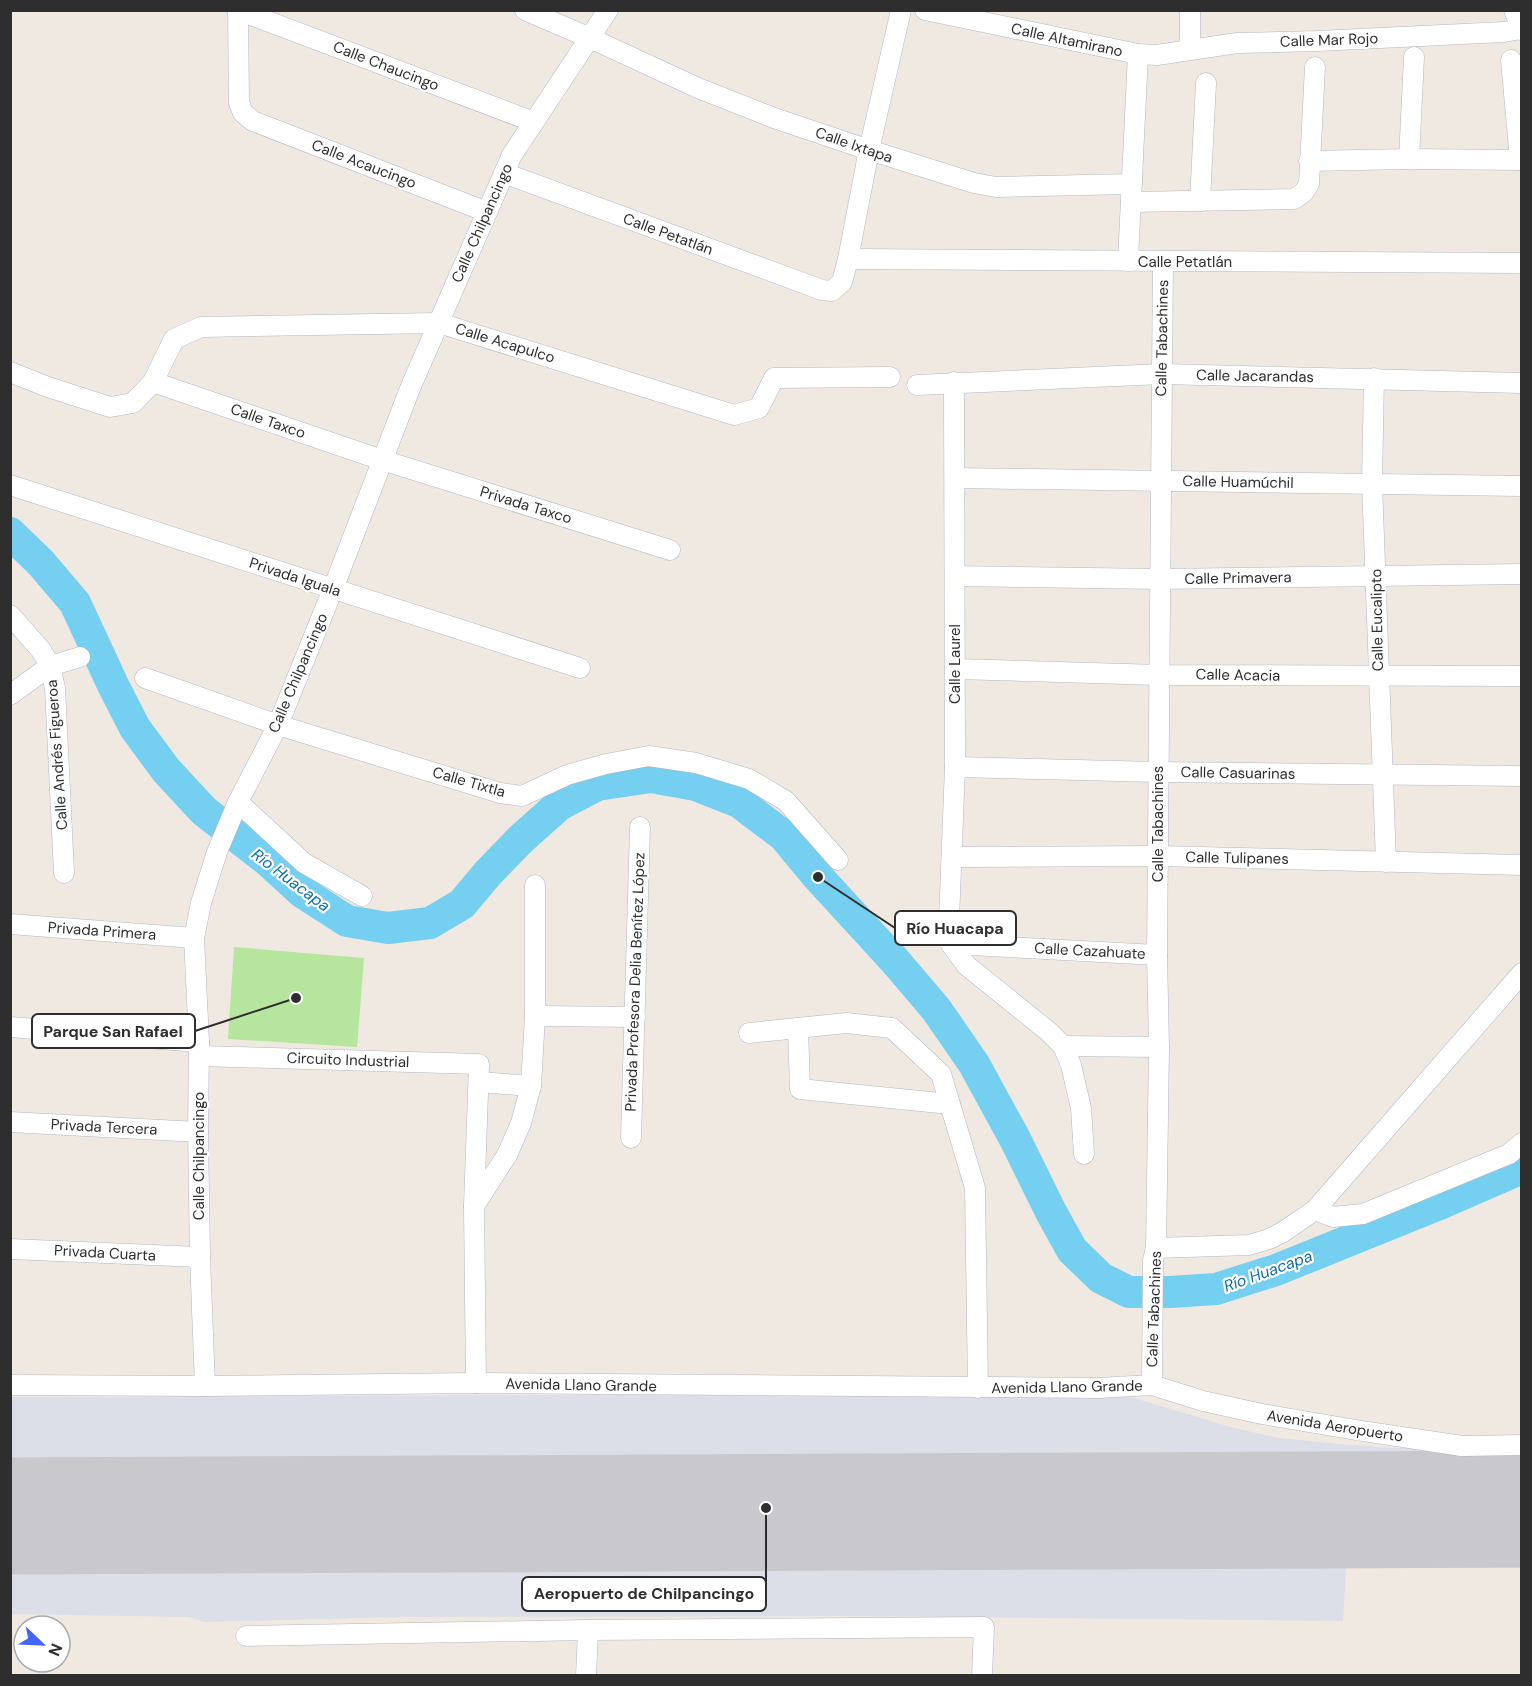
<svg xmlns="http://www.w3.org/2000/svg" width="1532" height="1686" viewBox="0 0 1532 1686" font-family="'DM Sans',sans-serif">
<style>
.airport{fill:#dcdee8}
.green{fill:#b6e59e}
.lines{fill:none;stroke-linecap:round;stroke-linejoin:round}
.river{stroke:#75cff0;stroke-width:32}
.runway{stroke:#c9c8cc;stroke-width:117}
.minor-casing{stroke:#b4b7c1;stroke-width:21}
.minor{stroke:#fff;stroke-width:20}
.labels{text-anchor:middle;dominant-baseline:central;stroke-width:4.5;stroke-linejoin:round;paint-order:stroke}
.street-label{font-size:15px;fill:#2e2e2e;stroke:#fff}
.water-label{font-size:16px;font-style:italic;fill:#0d6fa3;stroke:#fff}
.leader{fill:none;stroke:#2e2e2e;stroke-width:2}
.callout-dot{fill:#2e2e2e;stroke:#fff;stroke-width:2}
.callout{fill:#fff;stroke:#2e2e2e;stroke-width:2}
.callout-label{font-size:16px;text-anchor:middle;font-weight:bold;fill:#2e2e2e}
</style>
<rect width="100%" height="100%" fill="#efe9e1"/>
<polygon class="airport" points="1093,1393 1134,1398 1234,1428 1279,1438 1339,1444 1391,1448 1521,1448 1521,1568 1346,1568 1343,1621 846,1616 404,1617 204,1622 189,1617 11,1614 11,1397"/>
<polygon class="green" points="234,947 364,958 357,1047 228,1039"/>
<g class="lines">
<polyline class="river" points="10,533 41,563 75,603 113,685 135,728 166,770 204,811 267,860 302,892 347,921 388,928 430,923 462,904 488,873 521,839 559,805 597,785 651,777 696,785 739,802 784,836 818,877 896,962 936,1009 974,1064 1015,1139 1051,1212 1072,1250 1101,1278 1129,1292 1170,1292 1216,1289 1276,1270 1437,1205 1522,1168"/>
<polyline class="runway" points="10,1516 1522,1509"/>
<g class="minor-casing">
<g id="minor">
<polyline points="238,10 239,103 243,113 253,121 487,212"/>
<polyline points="238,10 534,122"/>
<polyline points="525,10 590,38 698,88 774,118 869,150 974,183 996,187 1132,184"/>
<polyline points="925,10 1138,54 1157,55 1237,43 1318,41 1504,32 1521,29"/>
<polyline points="1514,10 1522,30"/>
<polyline points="1190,49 1190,10"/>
<polyline points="1511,60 1520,160"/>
<polyline points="1409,159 1414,57"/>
<polyline points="1309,161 1409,159 1522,160"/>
<polyline points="504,173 822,290 832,291 842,282 848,259 869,150 901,10"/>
<polyline points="1200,201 1206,83"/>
<polyline points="1131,202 1294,199 1304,192 1309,184 1315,67"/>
<polyline points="848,259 1522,263"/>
<polyline points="1128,261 1138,54"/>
<polyline points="10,372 48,387 110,407 133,403 153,382 174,339 201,327 439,323 734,415 759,408 774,378 890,377"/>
<polyline points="1374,378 1372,483 1386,862"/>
<polyline points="153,382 382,460 670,550"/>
<polyline points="917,385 1162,374 1522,383"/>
<polyline points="955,478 1522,486"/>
<polyline points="10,485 580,668"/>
<polyline points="955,576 1160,579 1522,574"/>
<polyline points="10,615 41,650 50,666 55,688 64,873"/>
<polyline points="955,669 1159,675 1522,676"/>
<polyline points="145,678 278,725 500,793 522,796 567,775 606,764 649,756 696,763 749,779 786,801 838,860"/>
<polyline points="10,695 50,666 80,657"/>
<polyline points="955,767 1158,772 1522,776"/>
<polyline points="238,802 304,863 362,896"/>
<polyline points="952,857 1158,856 1522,865"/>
<polyline points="10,924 194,938"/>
<polyline points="951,944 949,920 955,767 954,382"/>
<polyline points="951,944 966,965 1049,1032 1063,1046 1071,1065 1081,1108 1084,1154"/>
<polyline points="951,944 1157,955"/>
<polyline points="535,1016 635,1017"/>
<polyline points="10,1027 199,1042"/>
<polyline points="798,1028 800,1089 950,1104"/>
<polyline points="749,1033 846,1023 892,1028 941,1074 975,1188 978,1388"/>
<polyline points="1063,1046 1159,1047"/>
<polyline points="199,1056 479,1064 474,1206 476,1383"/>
<polyline points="479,1082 531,1086"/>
<polyline points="10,1122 198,1132"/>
<polyline points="631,1138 640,827"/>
<polyline points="474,1206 507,1155 521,1123 531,1086 535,1016 535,885"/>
<polyline points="1315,1210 1333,1217 1363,1214 1509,1154 1522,1143"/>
<polyline points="1156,1248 1249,1245 1269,1239 1283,1232 1315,1210 1522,973"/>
<polyline points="10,1249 200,1257"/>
<polyline points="10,1385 205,1386 476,1383 1098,1388 1152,1385 1203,1401 1262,1414 1356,1430 1462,1446 1522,1445"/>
<polyline points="1152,1385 1153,1260 1156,1248 1159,1047 1157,955 1163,262"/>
<polyline points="205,1386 200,1257 198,1132 199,1042 194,938 201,903 217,852 238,802 278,725 333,589 411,386 512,155 608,10"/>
<polyline points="246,1636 588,1630 984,1627 982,1676"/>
<polyline points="586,1676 588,1630"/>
</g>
</g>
<use href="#minor" class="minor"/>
</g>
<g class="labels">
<g class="street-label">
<text transform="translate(1067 40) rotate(12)">Calle Altamirano</text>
<text transform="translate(1329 40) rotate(-2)">Calle Mar Rojo</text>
<text transform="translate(386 66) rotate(21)">Calle Chaucingo</text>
<text transform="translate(854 145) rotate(19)">Calle Ixtapa</text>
<text transform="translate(364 164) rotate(21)">Calle Acaucingo</text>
<text transform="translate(482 223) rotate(-66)">Calle Chilpancingo</text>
<text transform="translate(668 234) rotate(20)">Calle Petatlán</text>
<text x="1185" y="262">Calle Petatlán</text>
<text transform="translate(1162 338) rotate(-89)">Calle Tabachines</text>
<text transform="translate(505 343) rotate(17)">Calle Acapulco</text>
<text transform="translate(1255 376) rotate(1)">Calle Jacarandas</text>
<text transform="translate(268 421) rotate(19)">Calle Taxco</text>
<text transform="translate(1238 482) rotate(1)">Calle Huamúchil</text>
<text transform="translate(526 505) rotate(17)">Privada Taxco</text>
<text transform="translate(295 577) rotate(18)">Privada Iguala</text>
<text transform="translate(1238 578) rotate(-1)">Calle Primavera</text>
<text transform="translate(1377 620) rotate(-91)">Calle Eucalipto</text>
<text transform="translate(955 664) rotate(-90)">Calle Laurel</text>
<text transform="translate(298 673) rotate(-67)">Calle Chilpancingo</text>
<text transform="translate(1238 675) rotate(1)">Calle Acacia</text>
<text transform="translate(57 755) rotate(-94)">Calle Andrés Figueroa</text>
<text transform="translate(1238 773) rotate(1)">Calle Casuarinas</text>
<text transform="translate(469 782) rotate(16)">Calle Tixtla</text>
<text transform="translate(1158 824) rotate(-90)">Calle Tabachines</text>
<text transform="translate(1237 858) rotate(1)">Calle Tulipanes</text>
<text transform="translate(102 931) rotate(4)">Privada Primera</text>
<text transform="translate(1090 951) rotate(3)">Calle Cazahuate</text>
<text transform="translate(635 982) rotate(-88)">Privada Profesora Delia Benítez López</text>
<text transform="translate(348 1060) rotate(2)">Circuito Industrial</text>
<text transform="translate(104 1127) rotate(3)">Privada Tercera</text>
<text transform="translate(199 1156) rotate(-90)">Calle Chilpancingo</text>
<text transform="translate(105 1253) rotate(3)">Privada Cuarta</text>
<text transform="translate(1154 1309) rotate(-88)">Calle Tabachines</text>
<text transform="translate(581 1385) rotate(1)">Avenida Llano Grande</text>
<text transform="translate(1067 1387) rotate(-1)">Avenida Llano Grande</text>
<text transform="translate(1335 1426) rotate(9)">Avenida Aeropuerto</text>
</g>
<g class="water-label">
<text transform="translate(291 880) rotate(37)">Río Huacapa</text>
<text transform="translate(1268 1271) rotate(-20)">Río Huacapa</text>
</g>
</g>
<path class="leader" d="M818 877L895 928M296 998L195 1031M766 1508L766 1594"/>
<g class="callout-dot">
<circle cx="818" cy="877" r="6"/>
<circle cx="296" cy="998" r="6"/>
<circle cx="766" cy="1508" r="6"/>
</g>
<g class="callout">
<rect x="895" y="911" width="121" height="34" rx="6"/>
<rect x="32" y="1014" width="163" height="34" rx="6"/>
<rect x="522" y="1577" width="244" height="34" rx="6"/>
</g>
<g class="callout-label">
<text x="955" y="934">Río Huacapa</text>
<text x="113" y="1037">Parque San Rafael</text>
<text x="644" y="1599">Aeropuerto de Chilpancingo</text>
</g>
<rect width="1532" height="1686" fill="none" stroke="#2e2e2e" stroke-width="24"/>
<g transform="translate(42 1644) rotate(113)"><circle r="28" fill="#ffffff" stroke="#ababab" stroke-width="1.5"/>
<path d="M0-4.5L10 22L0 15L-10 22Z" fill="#4264fb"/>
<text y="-9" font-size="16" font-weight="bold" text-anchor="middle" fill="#2e2e2e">N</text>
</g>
</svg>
